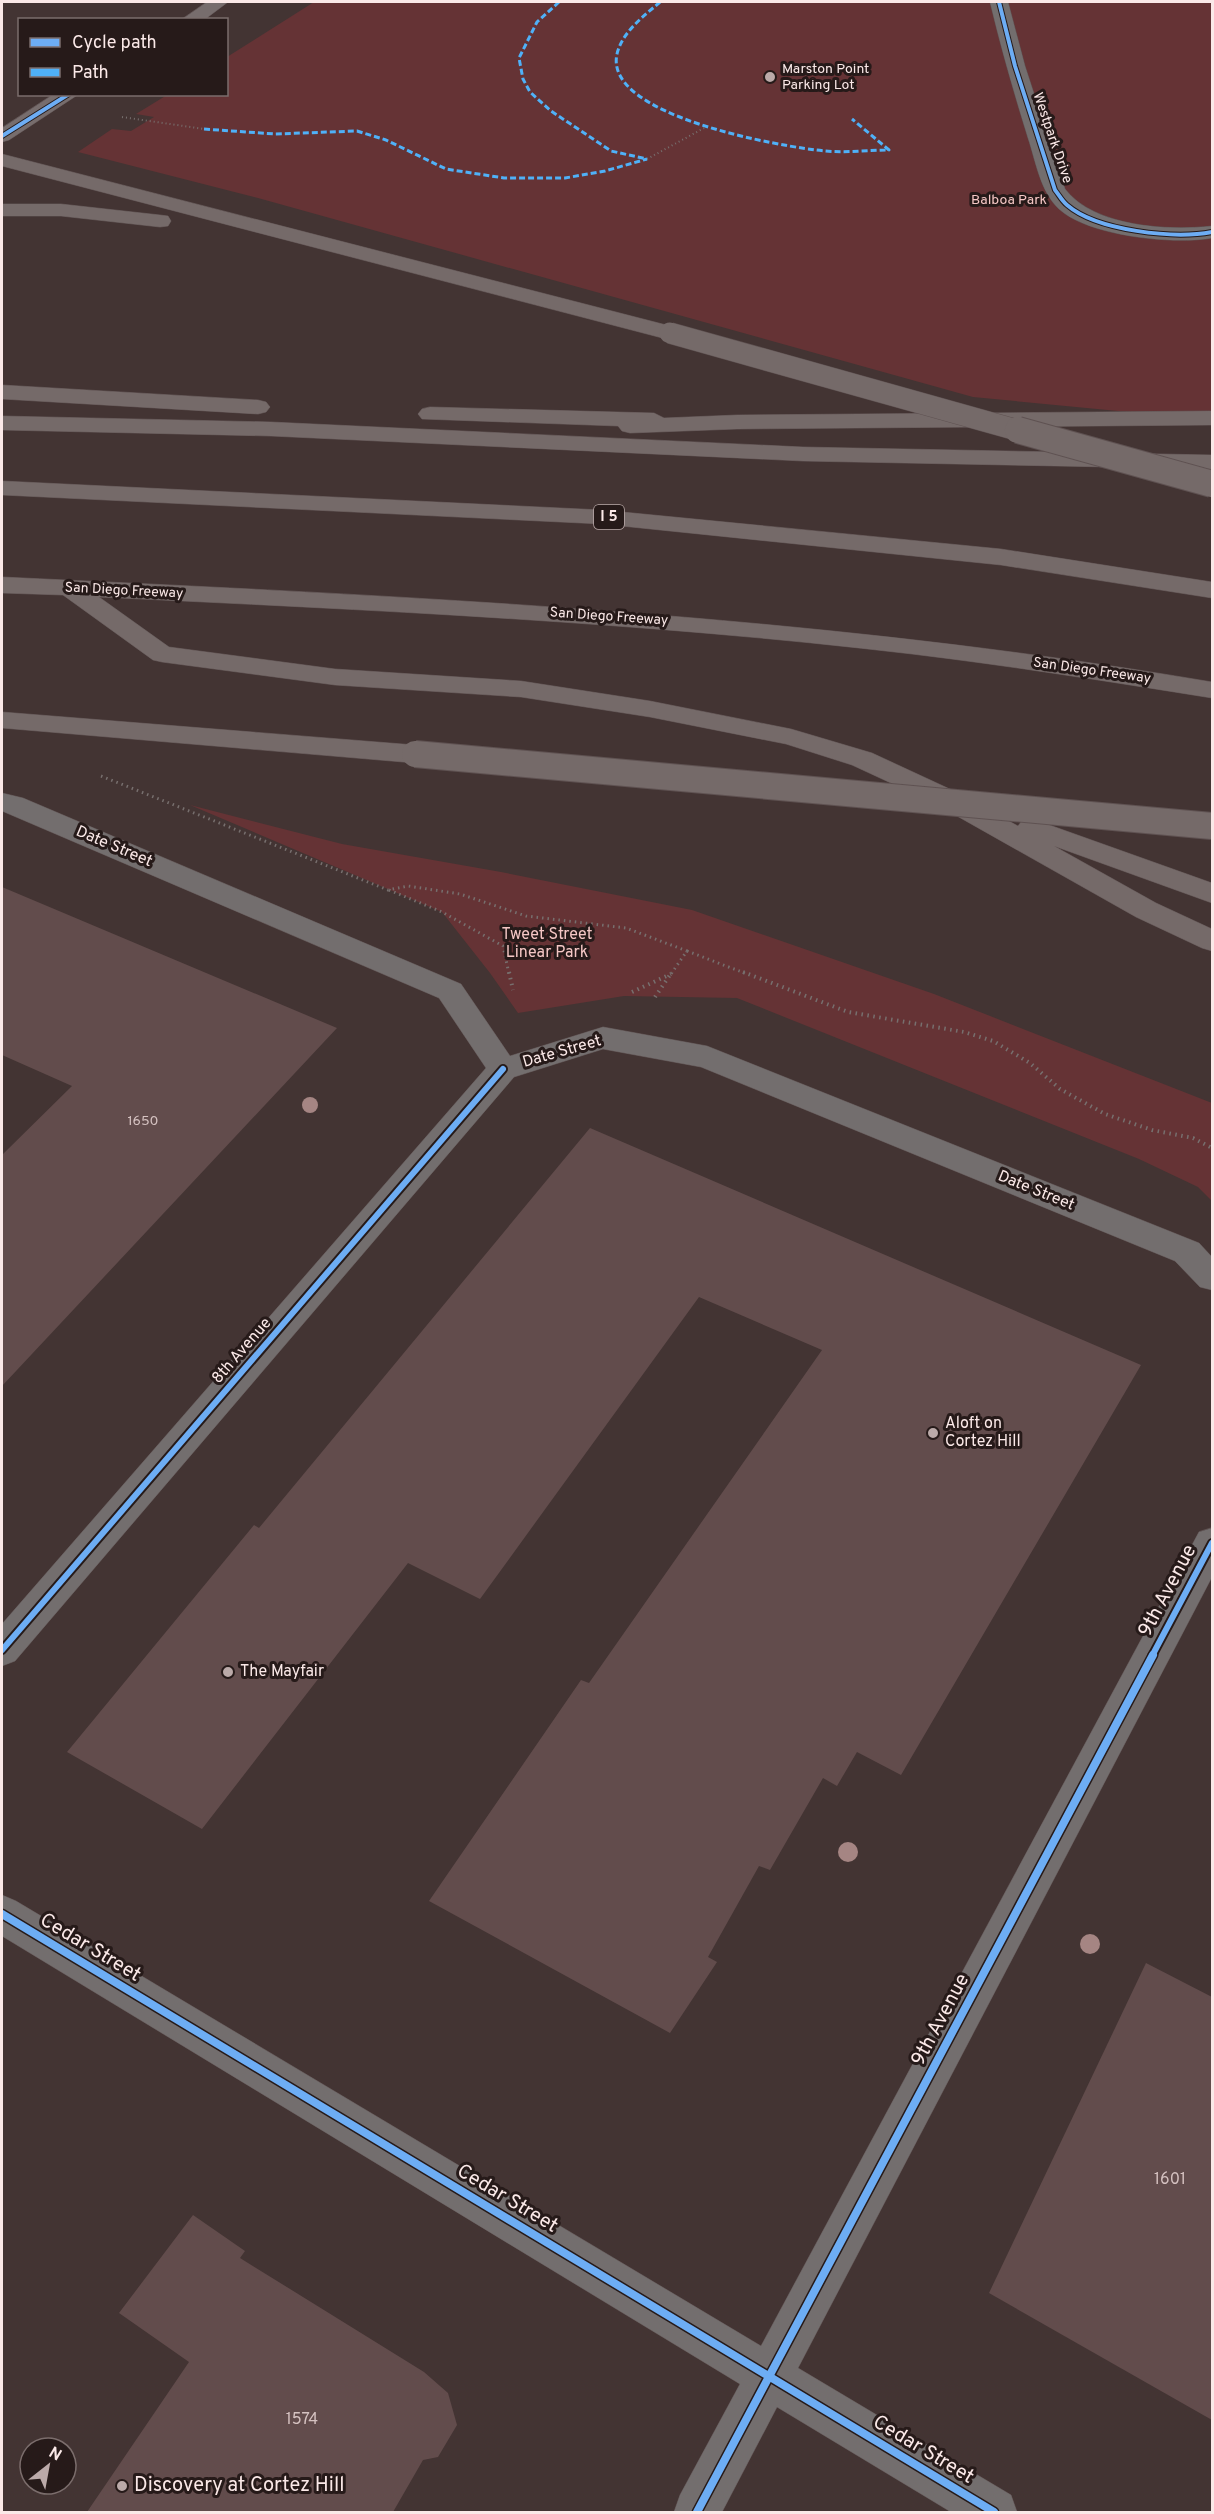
<svg xmlns="http://www.w3.org/2000/svg" width="1214" height="2514" viewBox="0 0 1214 2514" font-family="Overpass,sans-serif">
<style>
.green{fill:#653335}
.building{fill:#624c4c}
.lines{fill:none;stroke-linecap:round;stroke-linejoin:round}
.minor-casing{stroke:#5f5252;stroke-width:1}
.major-casing{stroke:#5f5252;stroke-width:1}
.highway-casing{stroke:#5f5252;stroke-width:1}
.path-far2{stroke:#776f6e;stroke-width:2;stroke-dasharray:1 3;stroke-linecap:butt}
.path-far1{stroke:#776f6e;stroke-width:3;stroke-dasharray:1.5 4;stroke-linecap:butt}
.path{stroke:#776f6e;stroke-width:4;stroke-dasharray:1.5 4.5;stroke-linecap:butt}
.minor{fill:#736e6e;fill-rule:evenodd}
.major{fill:#776d6d;fill-rule:evenodd}
.highway{fill:#756a69;fill-rule:evenodd}
.highway-bridge-far1-casing{stroke:#5f5252;stroke-width:22;stroke-linecap:butt}
.highway-bridge-casing{stroke:#5f5252;stroke-width:28;stroke-linecap:butt}
.highway-bridge-far1{stroke:#756a69;stroke-width:21}
.highway-bridge{stroke:#756a69;stroke-width:26}
.quiet{stroke:#4fb1f8;stroke-width:3;stroke-dasharray:6 3;stroke-linecap:butt}
.cycleway-far2-casing{stroke:#261a19;stroke-width:6}
.cycleway-far1-casing{stroke:#261a19;stroke-width:10}
.cycleway-casing{stroke:#261a19;stroke-width:11}
.cycleway-far2{stroke:#6dadf4;stroke-width:4}
.cycleway-far1{stroke:#6dadf4;stroke-width:6}
.cycleway{stroke:#6dadf4;stroke-width:8}
.tree{fill:#a58583}
.poi-dot{fill:#bbaaa9;stroke:#261a19;stroke-width:2}
.labels{text-anchor:middle;dominant-baseline:central;stroke-width:6;stroke-linejoin:round;paint-order:stroke}
.far-poi-label{font-size:14px;fill:#fbe9e8;stroke:#261a19;text-anchor:start}
.far-street-label{font-size:14px;fill:#fbe9e8;stroke:#261a19}
.far-park-label{font-size:14px;fill:#f5c7c5;stroke:#261a19}
.number-label{font-size:14px;fill:#d5c2c1}
.shield{fill:#261a19;stroke:#bbabaa;stroke-width:1.5}
.shield-label{font-size:15px;font-weight:bold;fill:#fbe9e8}
.street-label{font-size:16px;fill:#fbe9e8;stroke:#261a19}
.park-label{font-size:16px;fill:#f5c7c5;stroke:#261a19}
.poi-label{font-size:16px;fill:#fbe9e8;stroke:#261a19;text-anchor:start}
.near-number-label{font-size:16px;fill:#d5c2c1}
.near-street-label{font-size:20px;fill:#fbe9e8;stroke:#261a19}
.near-poi-label{font-size:20px;fill:#fbe9e8;stroke:#261a19;text-anchor:start}
</style>
<rect width="100%" height="100%" fill="#433433"/>
<g class="green">
<polygon points="314,2 1212,2 1212,420 973,397 258,198 78,152 112,129 131,131 154,117 136,114 167,95 226,94 227,57"/>
<polygon points="190,805 342,844 501,872 692,910 934,994 1212,1103 1212,1201 1198,1187 1139,1159 737,998 624,996 518,1013 490,973 442,912"/>
</g>
<g class="building">
<polygon points="2,887 337,1028 2,1386 2,1155 72,1086 2,1055"/>
<polygon points="590,1128 1141,1365 901,1775 857,1752 837,1786 823,1778 770,1870 759,1866 708,1957 717,1962 670,2033 429,1901 581,1680 589,1683 822,1350 699,1297 480,1599 408,1563 202,1829 67,1752 254,1525 259,1528"/>
<polygon points="1146,1963 1212,1997 1212,2420 989,2293"/>
<polygon points="193,2215 245,2251 240,2258 424,2372 448,2393 457,2425 438,2457 423,2460 393,2512 87,2512 189,2362 119,2313"/>
</g>
<g class="lines">
<g class="minor-casing">
<g id="minor">
<path d="M990 2H1008L1025 66 1065 189C1094 227 1169 231 1212 226V238C1174 245 1088 236 1059 209 1040 191 1036 162 1028 138 1014 93 1001 48 990 2Z"/>
<polygon points="2,793 23,798 461,984 510,1056 603,1027 707,1046 1199,1243 1212,1257 1212,1290 1200,1287 1175,1261 701,1067 603,1049 514,1077 15,1661 2,1666 2,1624 486,1068 439,998 2,811"/>
<polygon points="1212,1528 1212,1577 798,2368 1011,2495 1017,2512 951,2512 777,2407 722,2512 674,2512 680,2495 740,2384 2,1936 2,1895 16,1901 761,2346 1199,1532"/>
</g>
</g>
<g class="major-casing">
<g id="major">
<polygon points="207,2 228,2 204,20 181,20"/>
<polygon points="54,94 79,94 9,140 2,142 2,128"/>
</g>
</g>
<g class="highway-casing">
<g id="highway">
<polygon points="2,154 678,328 681,333 678,338 670,340 2,166"/>
<polygon points="2,204 61,204 160,215 168,216 171,221 168,226 160,227 61,216 2,216"/>
<polygon points="2,385 258,400 266,402 270,407 266,412 258,414 2,399"/>
<polygon points="430,407 654,413 664,418 737,415 1212,411 1212,425 737,429 630,433 622,431 618,426 422,419 418,414 422,409"/>
<polygon points="2,416 271,422 803,447 1212,455 1212,469 803,461 271,436 2,430"/>
<polygon points="2,481 602,510 1001,549 1212,582 1212,598 1001,565 602,524 2,495"/>
<path d="M2 577C407 596 812 614 1212 682V698C1112 682 1012 666 912 654 642 622 370 610 99 597L169 647 335 669 521 681 650 701 791 729 872 753 954 791 1018 826 1021 822 1031 819 1041 822 1212 883V903L1054 846 1156 903 1212 929V951L1202 948 1136 917 934 803 852 765 786 744 650 717 521 697 335 685 162 662 153 660 63 595 2 593Z"/>
<polygon points="2,712 415,745 425,748 429,754 425,760 415,763 2,728"/>
</g>
</g>
<g class="path-far2">
<polyline points="122,117 204,129"/>
<polyline points="647,159 706,127"/>
</g>
<g class="path-far1">
<polyline points="101,776 388,890 408,886 460,894 526,916 626,928 687,951 671,974"/>
<polyline points="389,890 442,912 503,946 509,974"/>
<polyline points="687,951 747,974"/>
</g>
<g class="path">
<polyline points="509,972 513,990"/>
<polyline points="743,972 848,1012 964,1032 993,1041 1030,1063 1060,1089 1105,1114 1152,1130 1193,1138 1212,1148"/>
<polyline points="632,992 671,974"/>
<polyline points="655,997 672,972"/>
</g>
<use href="#minor" class="minor"/>
<use href="#major" class="major"/>
<use href="#highway" class="highway"/>
<g class="highway-bridge-far1-casing">
<polyline id="highway-bridge-far1" points="670,333 1024,432"/>
</g>
<g class="highway-bridge-casing">
<g id="highway-bridge">
<polyline points="1018,430 1212,484"/>
<polyline points="415,754 1212,826"/>
</g>
</g>
<use href="#highway-bridge-far1" class="highway-bridge-far1"/>
<use href="#highway-bridge" class="highway-bridge"/>
<g class="quiet">
<polyline points="559,2 537,22 519,58 523,79 530,92 551,111 611,151 647,159"/>
<path d="M660 2C644 16 622 32 617 54 603 116 782 147 825 151 846 153 868 150 889 150L852 119"/>
<polyline points="204,129 275,134 357,131 386,140 446,169 504,178 565,178 605,171 647,159"/>
</g>
<g class="cycleway-far2-casing">
<g id="cycleway-far2">
<path d="M999 2 1015 66 1055 190C1059 195 1062 201 1067 205 1097 231 1174 239 1212 232"/>
<polyline points="2,136 69,94"/>
</g>
</g>
<g class="cycleway-far1-casing">
<g id="cycleway-far1">
<polyline points="2,1650 503,1069"/>
<polyline points="1152,1656 1212,1543"/>
</g>
</g>
<g class="cycleway-casing">
<g id="cycleway">
<polyline points="2,1914 994,2512"/>
<polyline points="697,2512 1153,1655"/>
</g>
</g>
<use href="#cycleway-far2" class="cycleway-far2"/>
<use href="#cycleway-far1" class="cycleway-far1"/>
<use href="#cycleway" class="cycleway"/>
</g>
<g class="tree">
<circle cx="310" cy="1105" r="8"/>
<circle cx="848" cy="1852" r="10"/>
<circle cx="1090" cy="1944" r="10"/>
</g>
<g class="poi-dot">
<circle cx="770" cy="77" r="6"/>
<circle cx="933" cy="1433" r="6"/>
<circle cx="228" cy="1672" r="6"/>
<circle cx="122" cy="2486" r="6"/>
</g>
<g class="labels">
<g class="far-poi-label">
<text x="782" y="69">Marston Point<tspan x="782" dy="16">Parking Lot</tspan></text>
</g>
<g class="far-street-label">
<text transform="translate(1052 138) rotate(71)">Westpark Drive</text>
<text transform="translate(124 591) rotate(3)">San Diego Freeway</text>
<text transform="translate(609 617) rotate(4)">San Diego Freeway</text>
<text transform="translate(1092 671) rotate(8)">San Diego Freeway</text>
</g>
<g class="far-park-label">
<text x="1009" y="200">Balboa Park</text>
</g>
<g class="number-label">
<text x="143" y="1121">1650</text>
</g>
<rect class="shield" x="594" y="505" width="30" height="24" rx="4.5"/>
<g class="shield-label">
<text x="609" y="517">I 5</text>
</g>
<g class="street-label">
<text transform="translate(114 847) rotate(23)">Date Street</text>
<text transform="translate(562 1052) rotate(-16)">Date Street</text>
<text transform="translate(1036 1191) rotate(22)">Date Street</text>
<text transform="translate(242 1351) rotate(-49)">8th Avenue</text>
</g>
<g class="park-label">
<text x="547" y="935">Tweet Street<tspan x="547" dy="18">Linear Park</tspan></text>
</g>
<g class="poi-label">
<text x="945" y="1424">Aloft on<tspan x="945" dy="18">Cortez Hill</tspan></text>
<text x="240" y="1672">The Mayfair</text>
</g>
<g class="near-number-label">
<text x="1170" y="2180">1601</text>
<text x="302" y="2420">1574</text>
</g>
<g class="near-street-label">
<text transform="translate(1168 1591) rotate(-62)">9th Avenue</text>
<text transform="translate(90 1948) rotate(31)">Cedar Street</text>
<text transform="translate(941 2020) rotate(-62)">9th Avenue</text>
<text transform="translate(507 2199) rotate(31)">Cedar Street</text>
<text transform="translate(923 2450) rotate(31)">Cedar Street</text>
</g>
<g class="near-poi-label">
<text x="134" y="2486">Discovery at Cortez Hill</text>
</g>
</g>
<rect width="1214" height="2514" fill="none" stroke="#fbe9e8" stroke-width="6"/>
<rect x="18" y="18" width="210" height="78" fill="#261a19" stroke="#7b6d6c" stroke-width="1.5"/>
<rect x="30" y="38" width="30" height="9" fill="#6dadf4" stroke="#7b6d6c" stroke-width="1.5"/>
<text x="72" y="48" font-size="18" fill="#fbe9e8">Cycle path</text>
<rect x="30" y="68" width="30" height="9" fill="#4fb1f8" stroke="#7b6d6c" stroke-width="1.5"/>
<text x="72" y="78" font-size="18" fill="#fbe9e8">Path</text>
<g transform="translate(48 2466) rotate(31)"><circle r="28" fill="#261a19" stroke="#7b6d6c" stroke-width="1.5"/>
<path d="M0-4.5L10 22L0 15L-10 22Z" fill="#bbaaa9"/>
<text y="-9" font-size="16" font-weight="bold" text-anchor="middle" fill="#fbe9e8">N</text>
</g>
</svg>
